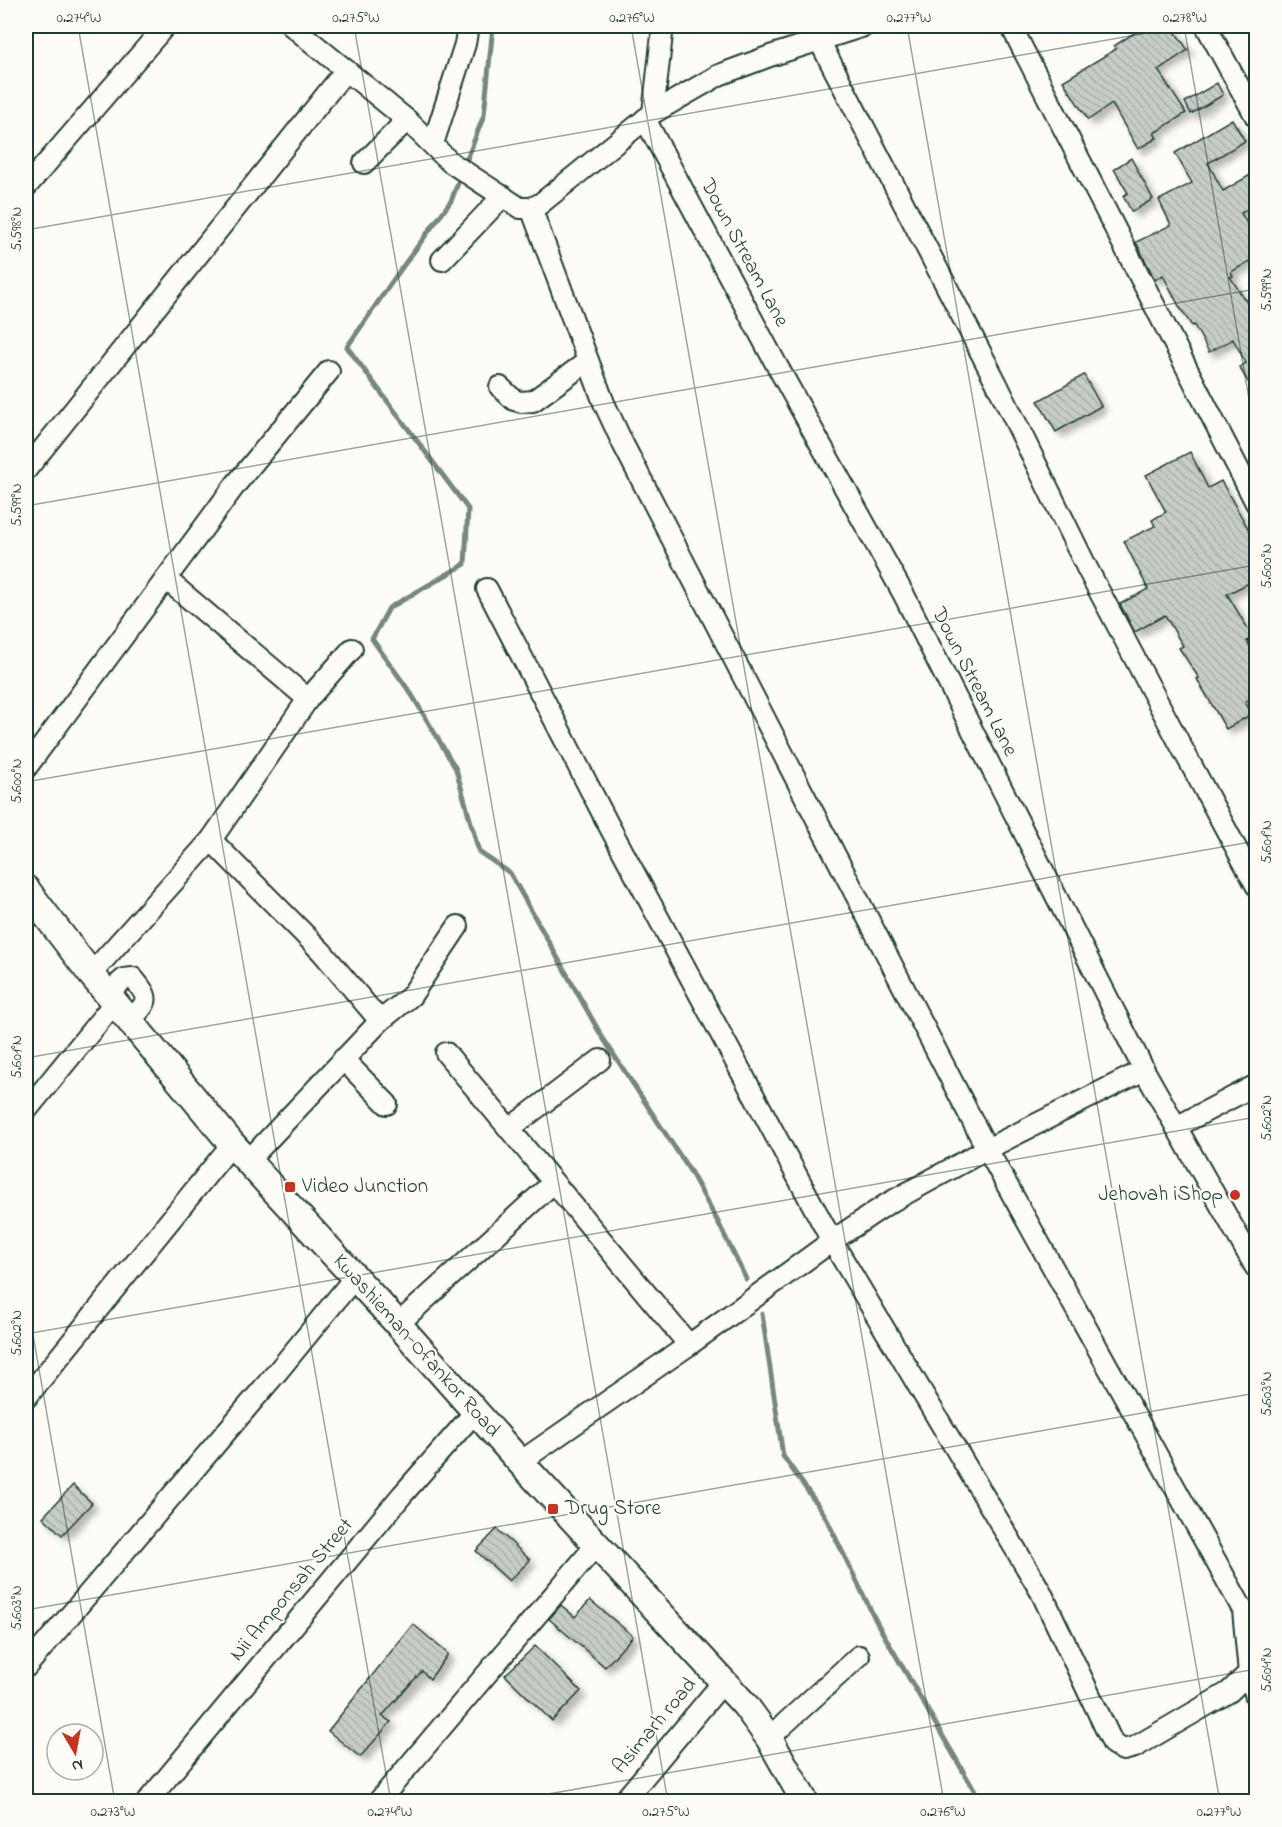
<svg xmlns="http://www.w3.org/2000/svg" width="1282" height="1827" viewBox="0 0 1282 1827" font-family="'Indie Flower',sans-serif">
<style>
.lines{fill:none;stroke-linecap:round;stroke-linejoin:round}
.stream{stroke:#75877f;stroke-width:5}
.building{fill:url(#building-back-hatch);stroke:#1f3d34;stroke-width:1.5;filter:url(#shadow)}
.minor-casing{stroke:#1f3d34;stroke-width:24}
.major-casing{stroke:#1f3d34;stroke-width:30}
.minor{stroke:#fdfcf7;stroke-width:20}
.major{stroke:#fdfcf7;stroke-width:26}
.ticks{fill:none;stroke:#1f3d34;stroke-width:1.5;stroke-opacity:0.45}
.poi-dot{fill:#c8321e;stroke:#fdfcf7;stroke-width:2}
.labels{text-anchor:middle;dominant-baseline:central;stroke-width:4.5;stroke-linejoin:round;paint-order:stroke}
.street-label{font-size:21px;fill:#1f3d34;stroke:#fdfcf7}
.poi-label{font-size:21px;fill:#1f3d34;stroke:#fdfcf7;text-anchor:start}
.neatline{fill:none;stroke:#1f3d34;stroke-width:2}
.ticks-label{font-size:15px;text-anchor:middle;fill:#1f3d34}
</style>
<defs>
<pattern id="building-back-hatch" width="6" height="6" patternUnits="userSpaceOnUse" patternTransform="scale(1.5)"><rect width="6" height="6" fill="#c6cdc7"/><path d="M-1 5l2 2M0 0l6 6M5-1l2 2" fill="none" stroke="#aab1ac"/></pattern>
<filter id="shadow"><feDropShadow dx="5.5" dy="5.5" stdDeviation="3" flood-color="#0004"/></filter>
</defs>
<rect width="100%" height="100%" fill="#fdfcf7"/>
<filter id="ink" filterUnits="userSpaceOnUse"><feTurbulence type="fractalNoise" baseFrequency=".0167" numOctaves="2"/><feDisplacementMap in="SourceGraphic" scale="12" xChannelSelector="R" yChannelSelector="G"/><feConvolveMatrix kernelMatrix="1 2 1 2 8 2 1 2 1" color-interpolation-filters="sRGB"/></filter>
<g filter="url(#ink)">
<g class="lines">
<g class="stream">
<polyline points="493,26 484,115 451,201 398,273 347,347 468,509 465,564 389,608 372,639 412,695 456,769 479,852 510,873 601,1035 690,1171 718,1222 746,1279"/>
<polyline points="762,1314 783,1456 824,1514 877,1623 981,1802"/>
</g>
</g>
<g class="building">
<polygon points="1145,26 1171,26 1188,50 1158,70 1186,113 1154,133 1157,138 1138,149 1112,104 1088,120 1063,81 1116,49 1114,46"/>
<polygon points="1217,83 1223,95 1191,114 1185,102"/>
<polygon points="1232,119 1245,141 1208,163 1223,191 1257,171 1257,203 1241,213 1257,241 1257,257 1231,272 1233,276 1230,277 1247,303 1257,296 1257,396 1239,367 1246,363 1233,339 1209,352 1194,325 1192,326 1180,308 1163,275 1155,280 1136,242 1171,225 1159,200 1192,183 1175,153"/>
<polygon points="1131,158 1153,199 1132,212 1123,196 1128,193 1114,169"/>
<polygon points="1084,375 1101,406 1056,432 1038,401"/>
<polygon points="1190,452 1208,488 1221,481 1257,544 1257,579 1227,594 1253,637 1247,641 1257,658 1257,695 1245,702 1252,714 1226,729 1197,679 1199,678 1179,648 1183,646 1165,615 1135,632 1120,604 1148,589 1124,541 1155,526 1152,520 1166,512 1146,475"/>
<polygon points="73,1485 92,1503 62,1535 43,1517"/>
<polygon points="497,1529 530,1560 509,1581 476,1551"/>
<polygon points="590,1600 633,1636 605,1667 549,1619 561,1605 575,1617"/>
<polygon points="413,1624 448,1654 430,1679 422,1671 382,1716 391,1722 360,1757 328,1731"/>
<polygon points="535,1646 581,1691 552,1721 505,1675"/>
</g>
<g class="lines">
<g class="minor-casing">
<g id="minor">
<polyline points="292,26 407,120 450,162 520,208 531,208 540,204 653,113 719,75 770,56 864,26"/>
<polyline points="815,26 819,40 996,382 1088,570 1181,746 1256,885"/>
<polyline points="1011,26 1256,503"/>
<polyline points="1206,26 1256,117"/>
<polyline points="653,113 663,26"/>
<polyline points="645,119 775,362 904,595 1144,1070 1256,1268"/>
<polyline points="433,144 465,44 468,26"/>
<polyline points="364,163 407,120"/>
<polyline points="26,187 165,26"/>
<polyline points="531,208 604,403 623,444 987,1149 1243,1610 1249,1673 1256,1697"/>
<polyline points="442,260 503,196"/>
<polyline points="500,387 514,400 521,402 533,401 588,361"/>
<polyline points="26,470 346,70"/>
<polyline points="166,579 308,699"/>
<polyline points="487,589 608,824 832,1241 1041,1592 1113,1744 1123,1750 1135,1747 1229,1692 1256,1666"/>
<polyline points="26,768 236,484 329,371"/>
<polyline points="211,840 322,952 380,1021"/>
<polyline points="91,974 211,840 308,699 352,649"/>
<path d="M108 993 124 979 133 978C151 1000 149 1000 131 1020"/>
<polyline points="446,1053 689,1345"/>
<polyline points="343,1059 387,1104"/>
<polyline points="26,1111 115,1002"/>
<polyline points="1176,1127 1256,1085"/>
<polyline points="509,1129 600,1060"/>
<polyline points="248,1161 380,1021 411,996 458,926"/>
<polyline points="398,1324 553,1183"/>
<polyline points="26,1398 232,1144"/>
<polyline points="520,1462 689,1345 832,1241 887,1204 987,1149 1144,1070"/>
<polyline points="26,1667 278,1371 355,1277"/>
<polyline points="769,1738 859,1656"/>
<polyline points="147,1802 402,1495 475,1412"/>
<polyline points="378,1802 597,1544"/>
<polyline points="623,1802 724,1681"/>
</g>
</g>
<g class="major-casing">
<polyline id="major" points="26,889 91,974 232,1144 398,1324 520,1462 745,1705 769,1738 805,1802"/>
</g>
<use href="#minor" class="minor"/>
<use href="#major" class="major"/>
</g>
</g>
<path class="ticks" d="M78 26 391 1802M354 26 668 1802M631 26 944 1802M907 26 1220 1802M1184 26 1256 439M26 230 1187 26M26 506 1256 289M26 782 1256 565M26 1058 1256 841M26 1295 115 1802M26 1334 1256 1117M26 1610 1256 1393M503 1802 1256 1669"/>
<g class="poi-dot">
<rect x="284" y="1181" width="12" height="12" rx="3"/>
<circle cx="1235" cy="1195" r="6"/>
<rect x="547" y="1503" width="12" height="12" rx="3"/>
</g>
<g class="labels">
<g class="street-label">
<text transform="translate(744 253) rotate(62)">Down Stream Lane</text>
<text transform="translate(974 682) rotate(63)">Down Stream Lane</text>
<text transform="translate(416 1346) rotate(48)">Kwashieman-Ofankor Road</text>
<text transform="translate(292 1590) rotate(-50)">Nii Amponsah Street</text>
<text transform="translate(655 1726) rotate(-50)">Asimarh road</text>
</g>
<g class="poi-label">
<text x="302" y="1187">Video Junction</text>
<text x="1223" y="1195" text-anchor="end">Jehovah iShop</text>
<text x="565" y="1509">Drug Store</text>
</g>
</g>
<rect width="1282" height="1827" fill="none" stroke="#fdfcf7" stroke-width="66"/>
<g transform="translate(75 1752) rotate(170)"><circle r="28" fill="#fdfcf7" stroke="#a4b0a9" stroke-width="1.5"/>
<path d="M0-4.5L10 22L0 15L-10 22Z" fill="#c8321e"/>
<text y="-9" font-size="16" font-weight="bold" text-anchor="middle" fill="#1f3d34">N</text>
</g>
<rect x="33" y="33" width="1216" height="1761" class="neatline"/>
<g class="ticks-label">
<text x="79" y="22">0.274°W</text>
<text x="356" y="22">0.275°W</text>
<text x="632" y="22">0.276°W</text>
<text x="909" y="22">0.277°W</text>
<text x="1185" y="22">0.278°W</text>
<text transform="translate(16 229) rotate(-90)" y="5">5.598°N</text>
<text transform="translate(1266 290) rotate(-90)" y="5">5.599°N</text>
<text transform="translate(16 505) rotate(-90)" y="5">5.599°N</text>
<text transform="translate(1266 566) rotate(-90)" y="5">5.600°N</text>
<text transform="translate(16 781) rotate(-90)" y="5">5.600°N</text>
<text transform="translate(1266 842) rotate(-90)" y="5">5.601°N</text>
<text transform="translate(16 1057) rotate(-90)" y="5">5.601°N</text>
<text transform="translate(1266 1118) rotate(-90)" y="5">5.602°N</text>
<text transform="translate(16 1333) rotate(-90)" y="5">5.602°N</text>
<text transform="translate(1266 1394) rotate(-90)" y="5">5.603°N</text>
<text transform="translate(16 1608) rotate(-90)" y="5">5.603°N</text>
<text transform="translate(1266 1670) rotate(-90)" y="5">5.604°N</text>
<text x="113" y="1816">0.273°W</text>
<text x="390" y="1816">0.274°W</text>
<text x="666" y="1816">0.275°W</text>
<text x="943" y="1816">0.276°W</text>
<text x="1219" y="1816">0.277°W</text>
</g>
</svg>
